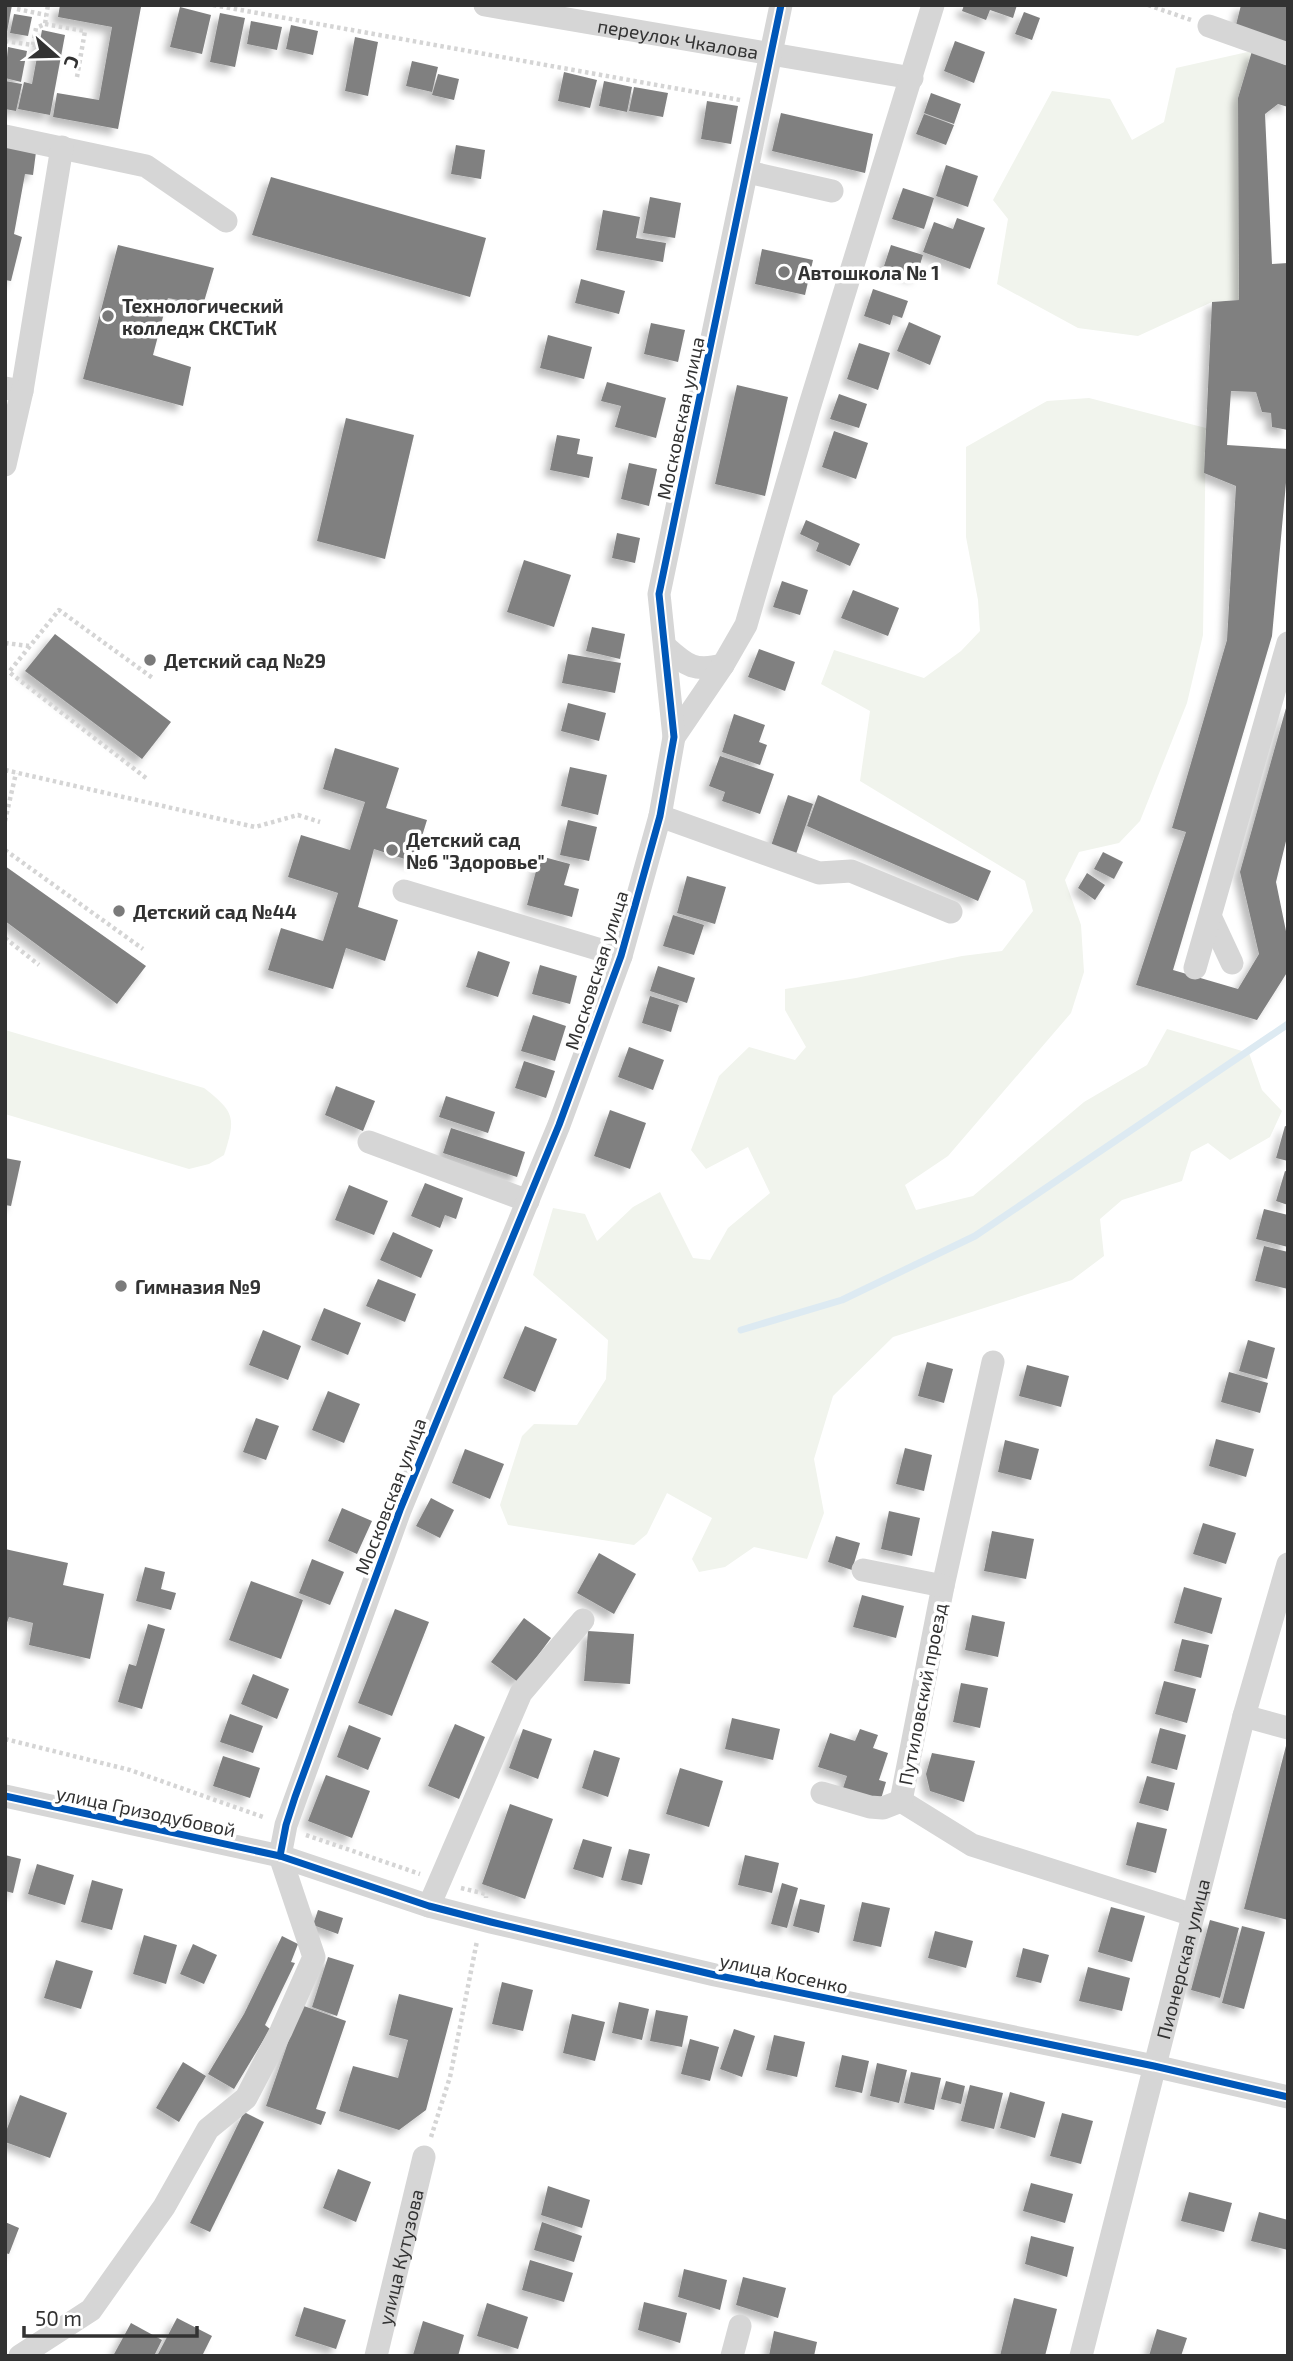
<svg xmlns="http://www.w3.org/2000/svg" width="1293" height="2361" viewBox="0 0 1293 2361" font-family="'Exo 2',sans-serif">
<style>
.green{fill:#f1f4ed}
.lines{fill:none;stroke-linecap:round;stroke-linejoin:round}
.stream{stroke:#ddeaf2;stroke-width:7}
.building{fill:#808080;filter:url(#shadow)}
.path{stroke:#d5d5d5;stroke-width:4.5;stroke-dasharray:3.5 3.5;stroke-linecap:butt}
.minor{stroke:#d6d6d6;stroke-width:23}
.cycleway-casing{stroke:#fff;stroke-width:11}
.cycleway{stroke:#0057b8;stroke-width:7}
.poi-dot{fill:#7a7a7a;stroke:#fff;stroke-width:2.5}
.labels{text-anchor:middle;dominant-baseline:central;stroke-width:7;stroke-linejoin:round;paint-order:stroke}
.street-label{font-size:19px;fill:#323232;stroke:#fff}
.poi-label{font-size:19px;font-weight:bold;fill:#323232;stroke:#fff;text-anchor:start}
</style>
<defs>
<filter id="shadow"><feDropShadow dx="-6" dy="6" stdDeviation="3.5" flood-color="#0004"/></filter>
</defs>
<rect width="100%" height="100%" fill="#fff"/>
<g class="green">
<polygon points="1252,51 1238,98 1239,300 1212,302 1138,336 1078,328 997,284 1008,219 993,200 1052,91 1110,99 1132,140 1164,122 1176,68"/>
<polygon points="1089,398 1206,428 1203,635 1187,703 1140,821 1119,843 1079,852 1065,880 1081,925 1084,972 1071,1013 948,1156 905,1185 916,1210 973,1196 1084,1102 1147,1065 1167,1029 1249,1053 1262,1090 1282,1111 1270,1137 1230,1160 1208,1143 1191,1152 1182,1181 1122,1200 1100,1219 1104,1256 1072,1280 893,1337 833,1396 814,1459 824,1513 807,1559 754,1547 725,1567 699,1572 692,1559 712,1518 667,1493 647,1534 634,1545 508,1525 500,1505 522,1436 534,1424 577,1425 606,1379 608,1340 533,1275 553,1208 585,1214 597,1241 633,1207 660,1192 693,1258 710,1260 728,1228 770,1193 748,1147 706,1169 691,1150 719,1076 749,1047 795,1060 806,1047 785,1010 785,989 856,978 962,956 1002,951 1033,911 1025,881 860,781 870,711 821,684 834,650 924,678 961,651 980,631 978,600 966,537 966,447 1047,401"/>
<path d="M5 1030 204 1088C235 1112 236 1118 224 1155L209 1164 189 1169 5 1114Z"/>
</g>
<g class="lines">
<polyline class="stream" points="741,1330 842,1300 975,1236 1288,1024"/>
</g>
<g class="building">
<polygon points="5,5 12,5 7,32 5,32"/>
<polygon points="60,5 141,7 118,129 53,117 57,93 99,100 112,27 58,17"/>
<polygon points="964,5 1017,5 1013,18 990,10 986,20 962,11"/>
<polygon points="1241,5 1288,5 1288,45 1236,25"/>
<polygon points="180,7 211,15 202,54 170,47"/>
<polygon points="1024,12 1040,18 1032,40 1015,34"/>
<polygon points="220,13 245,18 235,67 210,62"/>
<polygon points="14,14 32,17 28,36 10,33"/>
<polygon points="251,21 282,27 277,50 247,44"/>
<polygon points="291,25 318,31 313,55 286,49"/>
<polygon points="42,30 65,35 50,115 18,109 24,82 32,84"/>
<polygon points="355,37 378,42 368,96 345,91"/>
<polygon points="955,41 985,52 974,83 944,71"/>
<polygon points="8,47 27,51 21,82 5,78"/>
<polygon points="1252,51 1288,66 1288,107 1278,104 1265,114 1272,264 1288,263 1288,430 1272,427 1271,413 1262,412 1256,392 1231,391 1227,445 1288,449 1288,461 1272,636 1173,970 1238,989 1259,954 1240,872 1288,701 1288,833 1276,882 1288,941 1288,971 1257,1020 1136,985 1186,832 1172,828 1227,640 1236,486 1204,473 1212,302 1239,300 1238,98"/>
<polygon points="412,61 438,67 432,92 406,86"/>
<polygon points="564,72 597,80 590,108 558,101"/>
<polygon points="438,74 459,79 454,100 432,95"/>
<polygon points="5,81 22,84 16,111 5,109"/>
<polygon points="604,81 632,87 627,112 599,106"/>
<polygon points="634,87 668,93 663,117 629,111"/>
<polygon points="931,93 961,104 954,124 924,113"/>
<polygon points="707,101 738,106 731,144 701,139"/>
<polygon points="781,113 873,134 865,173 772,151"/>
<polygon points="924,114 954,125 946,145 916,134"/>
<polygon points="5,145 36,152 33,175 25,174 14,234 22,237 11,281 5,280"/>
<polygon points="456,145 485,150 481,179 451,174"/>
<polygon points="946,165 978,176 968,207 936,196"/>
<polygon points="271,177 486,238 470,297 252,235"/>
<polygon points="903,188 934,198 924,229 892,219"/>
<polygon points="650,197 681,203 675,238 643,233"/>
<polygon points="603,210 640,217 636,238 666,243 663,262 596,250"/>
<polygon points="957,218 985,228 970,269 923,252 934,222 953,229"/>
<polygon points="118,245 214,268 203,305 168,298 153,355 191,367 183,406 83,379"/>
<polygon points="891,245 923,255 916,277 884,266"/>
<polygon points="762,249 813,260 805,295 755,284"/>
<polygon points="581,279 625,291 619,314 575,303"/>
<polygon points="873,289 908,301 902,318 893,315 890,325 864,316"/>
<polygon points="909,322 941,336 930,365 897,351"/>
<polygon points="651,323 685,330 678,362 644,354"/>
<polygon points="548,335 592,347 584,379 540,368"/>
<polygon points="859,343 890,353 878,390 847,379"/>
<polygon points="607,382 666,398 656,438 615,427 621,406 601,401"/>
<polygon points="737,385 788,397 765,496 715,484"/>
<polygon points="839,394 867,404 859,428 830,419"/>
<polygon points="346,418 414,435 385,559 317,541"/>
<polygon points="834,431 868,443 856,479 822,467"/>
<polygon points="557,435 580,439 577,454 593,457 589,478 550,470"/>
<polygon points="629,463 657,469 649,506 621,499"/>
<polygon points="806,520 860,544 850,566 816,551 819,543 800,534"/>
<polygon points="617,533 640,538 635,563 612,558"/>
<polygon points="524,560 571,575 554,627 507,612"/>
<polygon points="782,581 808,590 800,615 773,607"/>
<polygon points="853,590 899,608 888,636 841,618"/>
<polygon points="592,627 625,634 620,659 586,651"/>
<polygon points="55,634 171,722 142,759 25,671"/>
<polygon points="759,649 795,662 785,691 748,677"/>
<polygon points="568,654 621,663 615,693 562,683"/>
<polygon points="568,703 606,713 599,741 561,731"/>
<polygon points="734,714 765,725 759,742 767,745 760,765 722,752"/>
<polygon points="335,748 399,768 386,808 427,820 414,862 374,849 358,907 398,920 385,961 346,948 333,989 268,970 281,928 323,941 338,893 288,877 301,835 350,850 365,802 323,789"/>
<polygon points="720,756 774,774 760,814 722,801 725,792 709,786"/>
<polygon points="570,767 607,775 598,815 561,806"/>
<polygon points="788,795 813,804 796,854 771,846"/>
<polygon points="818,795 991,871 978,901 807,826"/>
<polygon points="568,820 597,827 589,861 560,855"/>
<polygon points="1103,852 1123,862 1114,879 1094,869"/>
<polygon points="540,856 570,864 564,885 579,889 572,917 527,905"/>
<polygon points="5,866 146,966 117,1004 5,921"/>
<polygon points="1087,873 1105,885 1095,900 1078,888"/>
<polygon points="687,876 726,887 715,924 677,913"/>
<polygon points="673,915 704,925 694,955 663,946"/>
<polygon points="478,951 510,962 498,997 466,987"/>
<polygon points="540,965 577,976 570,1004 532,994"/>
<polygon points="658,966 695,978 687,1003 650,991"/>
<polygon points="650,996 679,1005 671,1032 642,1023"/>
<polygon points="533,1015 566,1026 555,1061 521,1051"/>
<polygon points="629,1047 664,1060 653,1090 618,1077"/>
<polygon points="524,1061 555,1071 546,1098 515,1088"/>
<polygon points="336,1086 375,1101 363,1131 325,1115"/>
<polygon points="446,1096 495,1112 488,1133 439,1117"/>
<polygon points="610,1110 646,1123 630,1169 594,1156"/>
<polygon points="1285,1126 1288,1127 1288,1161 1276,1158"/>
<polygon points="451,1128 525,1152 517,1177 443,1153"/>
<polygon points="5,1158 21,1161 11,1206 5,1205"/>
<polygon points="1285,1171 1288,1172 1288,1205 1276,1201"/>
<polygon points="425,1183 463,1198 456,1219 445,1215 440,1228 411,1216"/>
<polygon points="349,1185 388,1201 374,1235 335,1220"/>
<polygon points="1264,1209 1288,1215 1288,1247 1256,1239"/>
<polygon points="393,1232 433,1250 421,1278 380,1260"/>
<polygon points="1264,1246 1288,1252 1288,1289 1255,1281"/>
<polygon points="378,1279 416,1294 405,1322 366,1306"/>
<polygon points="324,1308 361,1323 348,1355 311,1340"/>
<polygon points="525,1326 557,1339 535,1392 503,1378"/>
<polygon points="263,1330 301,1346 288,1380 249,1365"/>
<polygon points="1248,1340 1275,1348 1267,1379 1239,1371"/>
<polygon points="927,1362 953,1369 944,1403 918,1396"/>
<polygon points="1027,1365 1069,1376 1061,1407 1019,1396"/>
<polygon points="1229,1372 1268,1383 1260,1413 1221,1402"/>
<polygon points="328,1391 360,1404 344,1443 312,1430"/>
<polygon points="256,1418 279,1426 266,1460 243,1452"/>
<polygon points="1216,1439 1254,1449 1246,1477 1209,1466"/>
<polygon points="1005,1440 1039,1449 1031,1480 998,1472"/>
<polygon points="905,1448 932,1455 924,1491 896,1484"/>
<polygon points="465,1449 504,1464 490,1499 452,1483"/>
<polygon points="431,1498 454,1510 440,1538 416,1526"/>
<polygon points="342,1508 372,1521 357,1554 328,1541"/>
<polygon points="889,1511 920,1518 912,1556 881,1549"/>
<polygon points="1203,1523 1236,1533 1226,1564 1193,1554"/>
<polygon points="992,1531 1034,1539 1026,1579 984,1571"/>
<polygon points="836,1536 860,1543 852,1570 828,1562"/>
<polygon points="5,1549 68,1563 63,1585 104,1594 90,1659 29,1645 33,1623 9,1617 5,1628"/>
<polygon points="599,1553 636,1574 614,1614 577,1593"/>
<polygon points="312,1559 344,1572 330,1605 299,1593"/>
<polygon points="145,1567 165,1572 161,1589 176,1593 171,1610 136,1601"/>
<polygon points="251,1581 303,1600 281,1659 229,1640"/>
<polygon points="1184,1587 1222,1598 1212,1634 1174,1623"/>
<polygon points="862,1595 904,1606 896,1638 853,1627"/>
<polygon points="395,1609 429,1622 392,1716 358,1703"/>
<polygon points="972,1615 1005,1622 998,1657 965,1650"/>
<polygon points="524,1618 551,1638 518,1682 491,1662"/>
<polygon points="148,1624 165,1629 142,1709 118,1702 129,1664 136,1666"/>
<polygon points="588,1631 634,1634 630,1684 584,1681"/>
<polygon points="1182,1639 1209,1645 1201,1678 1174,1671"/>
<polygon points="253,1674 289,1689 277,1719 241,1704"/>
<polygon points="1164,1681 1196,1689 1187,1723 1155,1714"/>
<polygon points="961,1683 988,1688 980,1728 953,1722"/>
<polygon points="230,1714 263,1726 253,1753 220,1742"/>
<polygon points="732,1718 780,1729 773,1760 725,1749"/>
<polygon points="455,1724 485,1737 459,1799 428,1786"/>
<polygon points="349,1725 381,1738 368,1770 337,1757"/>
<polygon points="1160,1728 1186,1735 1177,1770 1151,1763"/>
<polygon points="523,1729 552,1739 538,1779 509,1768"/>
<polygon points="860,1729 878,1735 873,1748 888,1753 879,1780 886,1782 881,1799 843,1788 847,1776 818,1767 830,1733 855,1741"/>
<polygon points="1287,1742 1288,1742 1288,1920 1244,1909"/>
<polygon points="594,1750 620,1758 608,1797 582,1788"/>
<polygon points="932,1753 975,1761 964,1802 930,1791 926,1774"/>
<polygon points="223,1756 260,1768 250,1798 213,1786"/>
<polygon points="680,1768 723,1781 709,1827 666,1814"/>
<polygon points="326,1775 370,1791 352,1838 308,1821"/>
<polygon points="1147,1776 1175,1783 1168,1811 1139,1803"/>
<polygon points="510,1804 553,1819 525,1899 482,1884"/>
<polygon points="1137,1822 1167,1829 1156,1873 1126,1865"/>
<polygon points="583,1839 612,1847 603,1878 573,1869"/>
<polygon points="629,1849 650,1854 642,1885 621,1880"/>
<polygon points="5,1855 21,1859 13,1893 5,1891"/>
<polygon points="745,1855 779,1863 772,1893 738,1885"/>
<polygon points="37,1864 74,1875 65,1905 28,1894"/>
<polygon points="92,1880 123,1889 112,1930 81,1922"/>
<polygon points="782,1883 798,1888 787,1928 771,1924"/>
<polygon points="800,1899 825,1905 819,1933 793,1926"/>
<polygon points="862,1902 890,1908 881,1947 853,1941"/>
<polygon points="1111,1907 1145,1916 1132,1962 1098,1952"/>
<polygon points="318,1910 343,1918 338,1934 313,1925"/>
<polygon points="1210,1920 1239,1928 1220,1998 1191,1990"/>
<polygon points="1242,1926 1265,1932 1244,2009 1222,2003"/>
<polygon points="935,1931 973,1941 966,1968 928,1958"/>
<polygon points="144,1935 177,1945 166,1984 133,1974"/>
<polygon points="282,1936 298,1944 291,1962 295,1963 265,2025 270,2029 234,2089 208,2074 244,2014"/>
<polygon points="193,1944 217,1955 204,1984 180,1974"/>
<polygon points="1023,1948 1049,1955 1041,1983 1016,1977"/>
<polygon points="328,1957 354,1965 337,2016 312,2007"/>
<polygon points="56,1960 93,1971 81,2009 44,1998"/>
<polygon points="1088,1967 1130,1978 1122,2011 1079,2001"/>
<polygon points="502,1982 533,1990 523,2031 492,2024"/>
<polygon points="399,1994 453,2008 426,2110 399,2130 339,2111 353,2066 398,2078 408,2040 389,2035"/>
<polygon points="619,2002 649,2009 642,2040 612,2033"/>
<polygon points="301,2005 346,2021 316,2109 326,2112 321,2125 266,2106"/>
<polygon points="656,2010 688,2016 682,2047 650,2041"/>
<polygon points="572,2014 605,2022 595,2061 563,2053"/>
<polygon points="734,2029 755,2036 742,2077 720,2069"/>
<polygon points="774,2035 805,2042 797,2077 766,2070"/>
<polygon points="690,2039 719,2047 710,2081 681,2074"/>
<polygon points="842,2055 869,2061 862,2093 835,2087"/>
<polygon points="183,2062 206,2076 179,2122 156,2108"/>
<polygon points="877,2063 907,2070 899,2103 870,2096"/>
<polygon points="911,2072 941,2078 934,2110 904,2103"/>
<polygon points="946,2081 965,2086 961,2104 941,2099"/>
<polygon points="970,2085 1003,2093 994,2129 961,2121"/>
<polygon points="1010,2092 1045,2102 1035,2138 1000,2128"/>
<polygon points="20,2095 67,2113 50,2158 5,2142 5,2134"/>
<polygon points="244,2112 264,2122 210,2232 190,2223"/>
<polygon points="1062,2113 1093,2121 1081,2164 1050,2156"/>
<polygon points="338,2169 371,2182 356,2222 323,2208"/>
<polygon points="1031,2183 1073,2194 1065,2223 1023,2211"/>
<polygon points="548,2186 590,2200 582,2228 541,2215"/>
<polygon points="1189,2192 1232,2203 1224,2232 1181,2221"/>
<polygon points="1259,2212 1288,2220 1288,2250 1251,2241"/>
<polygon points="5,2222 19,2228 9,2254 5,2253"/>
<polygon points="542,2222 582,2236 574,2262 534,2250"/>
<polygon points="1031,2236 1074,2247 1067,2277 1025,2264"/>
<polygon points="530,2260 573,2273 564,2302 522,2290"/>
<polygon points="684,2269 727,2280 720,2310 678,2297"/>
<polygon points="743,2277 786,2288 778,2318 736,2305"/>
<polygon points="1014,2298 1057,2309 1045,2356 1000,2356"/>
<polygon points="644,2302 687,2313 680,2343 638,2330"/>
<polygon points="487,2303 528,2317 518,2349 477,2336"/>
<polygon points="304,2307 346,2320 336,2349 295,2336"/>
<polygon points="177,2318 212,2336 202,2356 157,2356"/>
<polygon points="423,2321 464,2335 458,2356 413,2355"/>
<polygon points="131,2323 162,2340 154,2356 113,2356"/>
<polygon points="1157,2329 1187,2338 1181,2356 1149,2356"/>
<polygon points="774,2331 817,2342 814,2356 769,2356"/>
</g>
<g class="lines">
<g class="path">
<polyline points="213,5 740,100"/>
<polyline points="1148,5 1191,20"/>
<polyline points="17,9 46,15"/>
<polyline points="45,24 85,31 77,77"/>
<polyline points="5,41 33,45 36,28 45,24 48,5"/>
<polyline points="5,643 29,646"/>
<polyline points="5,770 255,827 298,815 320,822"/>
<polyline points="146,778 9,672 59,610 154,679"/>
<polyline points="5,821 16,773"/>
<polyline points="5,850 143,949"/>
<polyline points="5,938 39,965"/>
<polyline points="5,1739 130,1770 266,1818"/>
<polyline points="306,1835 420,1874"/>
<polyline points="461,1888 486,1894 486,1898"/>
<polyline points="431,2137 450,2077 477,1941"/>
</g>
<g class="minor">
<path id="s1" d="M485 5 912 78"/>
<polyline points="1209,26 1288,54"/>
<polyline points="5,136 146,166 226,221"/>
<polyline points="748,172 832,191"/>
<polyline points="5,388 22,391 62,147"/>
<polyline points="5,465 22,391"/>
<path d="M667 648C687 666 695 672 723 665"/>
<polyline points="674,737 723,665 746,625 809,408 933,5"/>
<polyline points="660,816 819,873 851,871 951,912"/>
<polyline points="404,891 621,956"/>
<polyline points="1211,918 1232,963"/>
<polyline points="1195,968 1288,643"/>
<polyline points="369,1142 528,1201"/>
<polyline points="993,1362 943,1586 901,1801 972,1845 1193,1915"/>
<polyline points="863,1570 943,1586"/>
<polyline points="1244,1716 1288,1728"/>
<polyline points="822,1793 870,1807 883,1808 901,1801"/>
<polyline points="5,1796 280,1856 429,1906 491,1922 715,1975 1154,2066 1288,2097"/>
<polyline points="429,1906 521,1693 583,1620"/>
<polyline points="20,2356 91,2310 164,2207 208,2129 246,2098 281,2031 314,1957 280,1856 286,1825 400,1510 559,1125 621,956 660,816 674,737 659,594 781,5"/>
<path id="s2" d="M376 2356 424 2157"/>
<polyline points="732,2356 740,2326"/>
<path id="s3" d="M1081 2356 1244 1716 1288 1564"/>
</g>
<g class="cycleway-casing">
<g id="cycleway">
<polyline points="5,1796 280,1856 429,1906 491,1922 715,1975 1154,2066 1288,2097"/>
<polyline points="280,1856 286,1825 295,1797 400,1510 559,1125 621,956 660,816 674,737 659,594 781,5"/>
</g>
</g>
<use href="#cycleway" class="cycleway"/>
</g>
<g class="poi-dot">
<circle cx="784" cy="272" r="7"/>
<circle cx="108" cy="316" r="7"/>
<circle cx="150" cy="660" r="7"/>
<circle cx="392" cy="850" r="7"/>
<circle cx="119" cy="911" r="7"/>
<circle cx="121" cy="1286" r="7"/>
</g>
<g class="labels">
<g class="street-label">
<text stroke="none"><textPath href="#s1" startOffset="196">переулок Чкалова</textPath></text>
<text transform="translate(680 418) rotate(-78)">Московская улица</text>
<text transform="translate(596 970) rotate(-72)">Московская улица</text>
<text transform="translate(390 1496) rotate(-69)">Московская улица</text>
<text transform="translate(922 1694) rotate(-79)">Путиловский проезд</text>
<text transform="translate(146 1811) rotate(12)">улица Гризодубовой</text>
<text stroke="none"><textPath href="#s3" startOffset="410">Пионерская улица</textPath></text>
<text transform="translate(784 1973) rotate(12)">улица Косенко</text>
<text stroke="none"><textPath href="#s2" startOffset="102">улица Кутузова</textPath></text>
</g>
<g class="poi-label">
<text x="798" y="272">Автошкола № 1</text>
<text x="122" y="305">Технологический<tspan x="122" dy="22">колледж СКСТиК</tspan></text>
<text x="164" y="660">Детский сад №29</text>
<text x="406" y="839">Детский сад<tspan x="406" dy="22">№6 "Здоровье"</tspan></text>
<text x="133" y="911">Детский сад №44</text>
<text x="135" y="1286">Гимназия №9</text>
</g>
</g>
<rect width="1293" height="2361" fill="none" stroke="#323232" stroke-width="14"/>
<g transform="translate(56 56) rotate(110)" stroke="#ffffff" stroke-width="5" paint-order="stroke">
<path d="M0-5L12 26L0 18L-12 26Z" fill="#323232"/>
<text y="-10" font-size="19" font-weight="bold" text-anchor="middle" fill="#323232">С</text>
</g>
<path d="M24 2326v10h173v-10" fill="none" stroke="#323232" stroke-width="3.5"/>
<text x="35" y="2326" font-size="21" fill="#323232" stroke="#ffffff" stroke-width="5" paint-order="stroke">50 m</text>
</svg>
